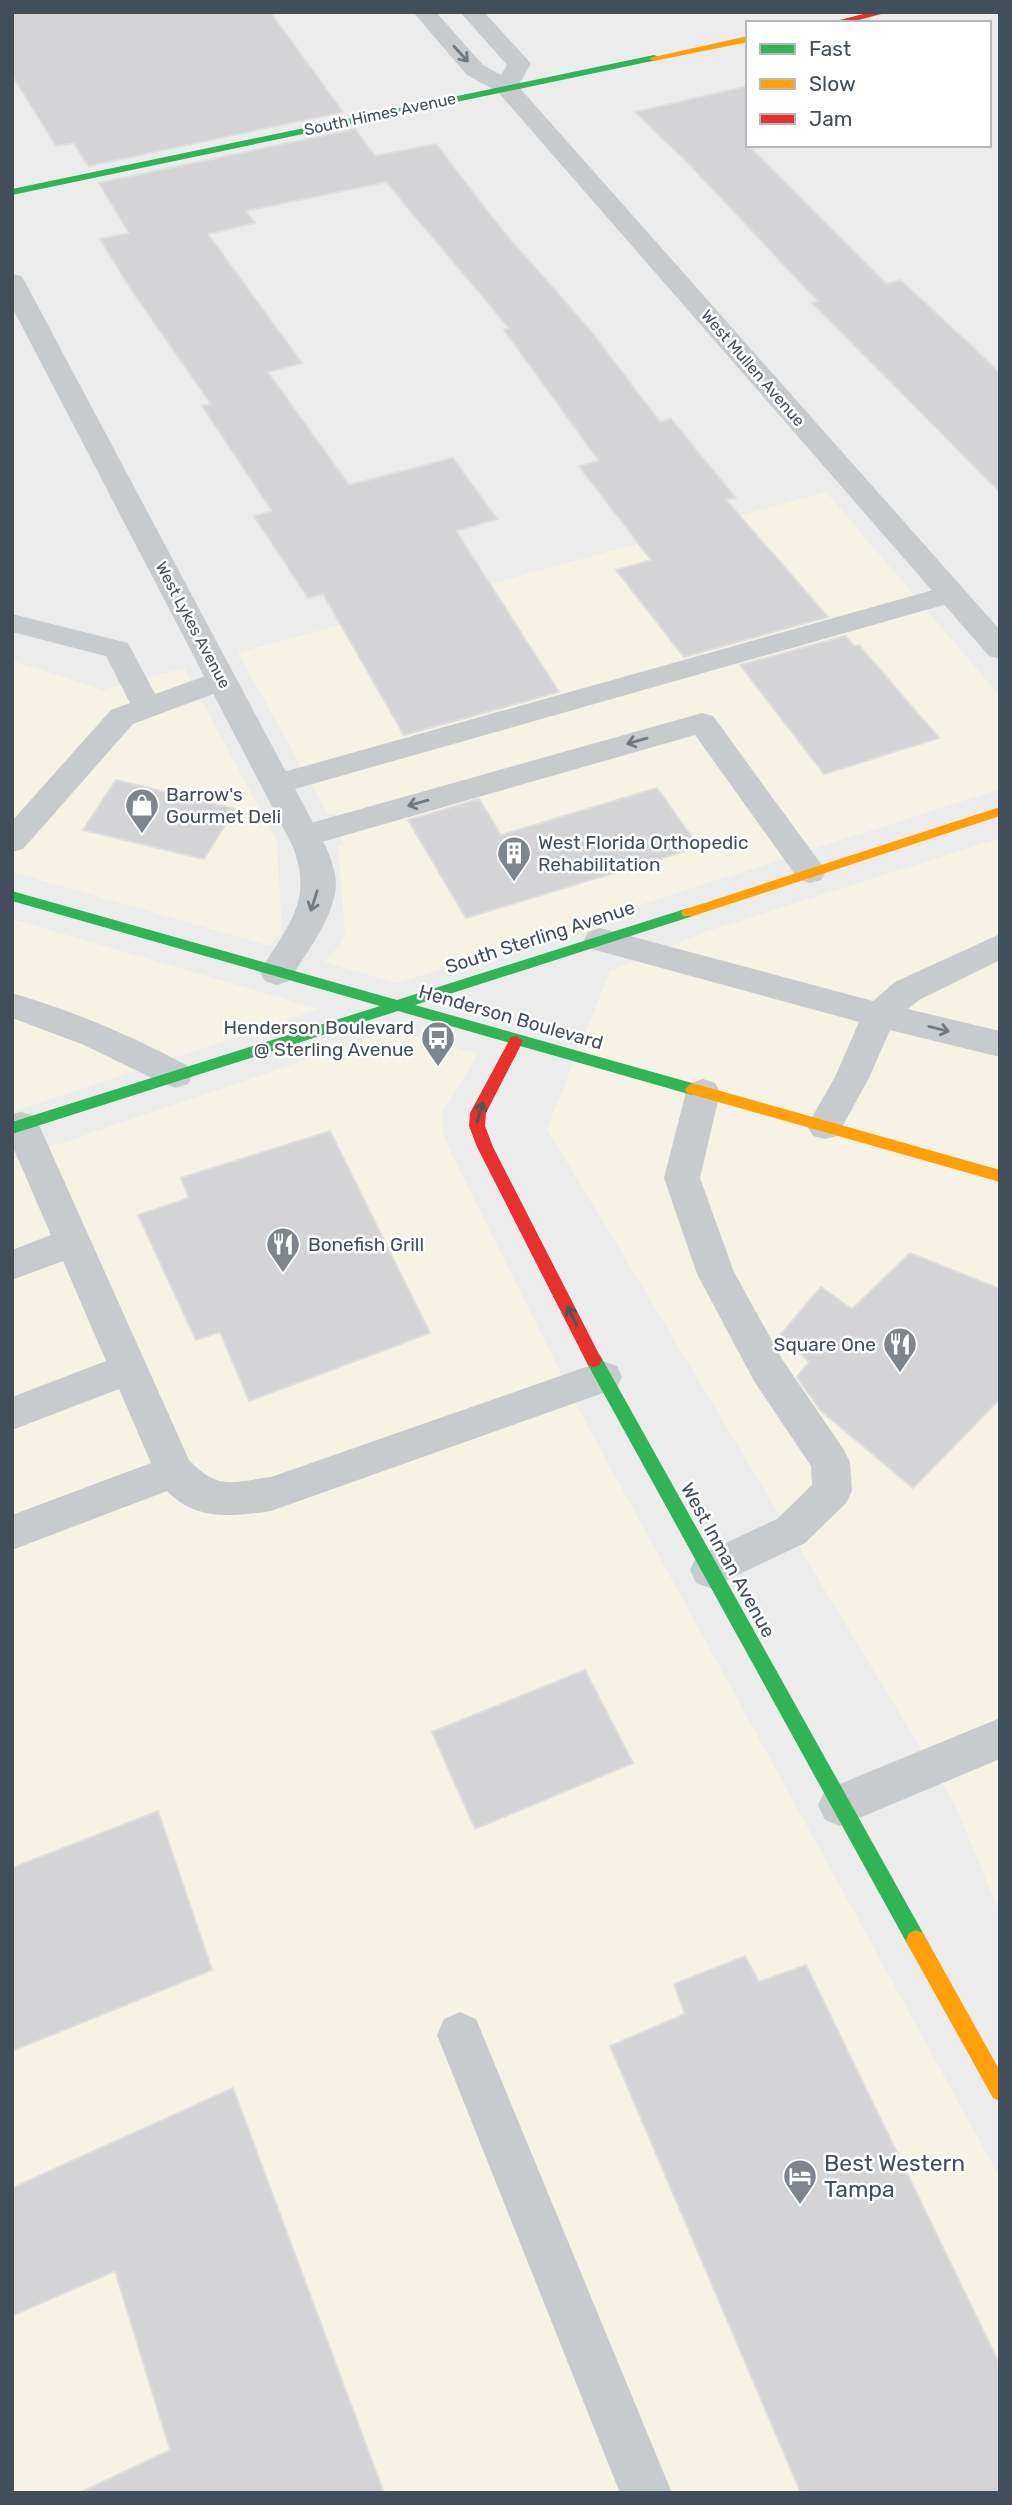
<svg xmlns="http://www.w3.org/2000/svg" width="1012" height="2505" viewBox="0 0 1012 2505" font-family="Rubik,sans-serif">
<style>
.commercial{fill:#f6f2e5}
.building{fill:#d4d4d7;stroke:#dededf;stroke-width:2}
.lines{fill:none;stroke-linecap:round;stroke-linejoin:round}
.lane{fill:#c8cbcd;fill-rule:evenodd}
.street{fill:#c8cbcd;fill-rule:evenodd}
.fast{fill:#30b455;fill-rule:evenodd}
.slow{fill:#ff9f0a;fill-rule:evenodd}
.jam{fill:#e5322d;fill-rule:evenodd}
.oneway{stroke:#717a82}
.oneway2{stroke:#3f5d59}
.labels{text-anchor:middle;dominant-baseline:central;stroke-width:5;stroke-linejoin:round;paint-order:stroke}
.far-street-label{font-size:16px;fill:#424e5a;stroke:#fff}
.poi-label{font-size:19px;fill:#424e5a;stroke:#fff;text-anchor:start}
.street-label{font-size:19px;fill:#424e5a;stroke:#fff}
.near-poi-label{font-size:23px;fill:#424e5a;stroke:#fff;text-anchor:start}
</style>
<rect width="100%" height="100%" fill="#edecec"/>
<g class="commercial">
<polygon points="826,492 1000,696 1000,789 397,983 324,962 340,945 345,933 338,846 344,844 337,829 335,814 328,814 238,653"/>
<polygon points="12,661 103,690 184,668 277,841 282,933 270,946 12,872"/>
<polygon points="1000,838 1000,1913 956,1807 547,1129 610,971 708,931"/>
<polygon points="12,919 319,1009 12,1112"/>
<polygon points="393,1030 478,1054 443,1111 443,1132 452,1155 581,1414 1000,2178 1000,2493 12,2493 12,1160"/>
</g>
<g class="building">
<polygon points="12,12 270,12 343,112 88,166 74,143 56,146 12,75"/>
<polygon points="748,86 748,145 886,284 901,280 1000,373 1000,492 812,303 818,301 686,161 635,112"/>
<polygon points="355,129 375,156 436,144 503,231 590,330 660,422 671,419 736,498 726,500 828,617 684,657 616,570 651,560 579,466 599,461 504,330 509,328 386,182 246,211 255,223 208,234 302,363 268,372 349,485 453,458 497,519 456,531 559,692 404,735 323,594 308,598 254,516 272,511 202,406 211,404 130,288 100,239 129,233 99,183"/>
<polygon points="845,636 854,646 859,645 939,738 824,774 740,665"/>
<polygon points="116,780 235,809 204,859 83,830"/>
<polygon points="657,788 699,847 466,918 408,820 479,799 501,835"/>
<polygon points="330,1131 430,1333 249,1401 220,1332 196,1340 138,1215 189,1198 181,1178"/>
<polygon points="910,1253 1000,1289 1000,1399 913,1488 820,1410 797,1377 809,1362 781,1334 821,1287 852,1309"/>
<polygon points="585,1670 633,1763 475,1829 432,1732"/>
<polygon points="158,1811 212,1970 12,2051 12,1868"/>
<polygon points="745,1956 759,1982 806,1965 1000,2365 1000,2493 801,2493 610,2046 685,2014 674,1984"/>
<polygon points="233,2088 384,2493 79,2493 170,2450 115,2271 12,2316 12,2188"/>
</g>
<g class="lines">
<g class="lane">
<polygon points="951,585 961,588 965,594 961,600 277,794 266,791 262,784 266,777"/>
<polygon points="12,614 128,643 155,694 222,670 232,673 237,680 232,687 133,724 23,849 12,852 12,821 111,710 130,703 106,656 12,632"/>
<polygon points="702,713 713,716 821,864 826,872 821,880 810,883 799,880 695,735 304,847 293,844 288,836 293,828"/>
<polygon points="600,928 873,1001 895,982 1000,934 1000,960 919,1000 908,1009 1000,1031 1000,1057 890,1030 869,1078 837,1136 825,1139 813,1136 807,1126 835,1077 859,1022 588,948 584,940 588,932"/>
<path d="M12 993C74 1011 132 1036 188 1066L193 1075 188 1084 176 1088 164 1084 84 1045 12 1018Z"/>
<polygon points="703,1079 715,1083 720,1092 700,1178 734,1272 782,1359 844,1450 850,1462 852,1491 846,1503 805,1543 710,1588 696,1583 690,1570 696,1557 777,1519 812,1485 811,1466 754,1381 697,1274 664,1178 686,1092 691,1083"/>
<path d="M21 1112 33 1115 39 1125 189 1460C219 1491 231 1482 271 1477L603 1361 617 1366 622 1377 617 1388 271 1511C233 1516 197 1522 167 1491L12 1550V1515L151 1463 119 1389 12 1430V1397L106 1361 63 1261 12 1280V1250L51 1235 12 1145V1114Z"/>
<polygon points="1000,1718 1000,1759 840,1826 825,1820 818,1805 825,1790"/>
<polygon points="460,2012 476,2019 672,2493 620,2493 437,2035 444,2019"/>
</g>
<g class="street">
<polygon points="413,12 436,12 483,65 501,75 507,65 460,12 484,12 527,59 531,64 518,86 1000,630 1000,659 989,656 498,92 467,75"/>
<path d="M12 274 21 276 25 282 326 847C331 859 336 872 336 885 334 918 306 953 289 981L277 985 265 981 260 972C286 926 314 903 293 847L12 307Z"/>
</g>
<g class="fast">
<polygon points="654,55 657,56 657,60 12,195 12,189"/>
<polygon points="12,891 397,1000 688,908 693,910 695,913 693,916 415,1005 692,1083 699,1089 692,1095 398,1011 12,1134 12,1122 380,1006 12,901"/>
<polygon points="594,1353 600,1355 923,1933 926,1940 923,1947 916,1950 909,1947 588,1365 586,1360 588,1355"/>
</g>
<g class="slow">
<polygon points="748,36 748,42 654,61 649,58"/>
<polygon points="1000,807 1000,816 693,916 683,916 681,913 683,910"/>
<polygon points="692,1083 1000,1170 1000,1182 687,1093 685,1089"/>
<polygon points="916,1930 923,1933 1000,2071 1000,2101 993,2098 909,1947 906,1940 909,1933"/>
</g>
<g class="jam">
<polygon points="871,12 889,12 847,23 828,23"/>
<polygon points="516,1036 523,1041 486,1113 485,1126 493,1147 602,1360 600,1365 594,1367 588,1365 477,1147 469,1126 470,1113 511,1037"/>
</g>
</g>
<defs><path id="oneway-shaft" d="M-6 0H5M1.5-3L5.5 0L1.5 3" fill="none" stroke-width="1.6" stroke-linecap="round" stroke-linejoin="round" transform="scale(1.75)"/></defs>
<g class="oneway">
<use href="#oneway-shaft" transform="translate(461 54) rotate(48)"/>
<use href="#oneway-shaft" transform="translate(637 741) rotate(164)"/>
<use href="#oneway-shaft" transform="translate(418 803) rotate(164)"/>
<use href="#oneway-shaft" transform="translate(314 901) rotate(108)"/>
<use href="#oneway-shaft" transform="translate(939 1029) rotate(14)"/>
</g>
<g class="oneway2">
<use href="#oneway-shaft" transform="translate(480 1112) rotate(-74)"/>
<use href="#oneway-shaft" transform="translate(572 1316) rotate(-117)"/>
</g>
<defs>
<g id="shop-pin" transform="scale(1.75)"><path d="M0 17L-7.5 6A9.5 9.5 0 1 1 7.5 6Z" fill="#7e858d" stroke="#fff"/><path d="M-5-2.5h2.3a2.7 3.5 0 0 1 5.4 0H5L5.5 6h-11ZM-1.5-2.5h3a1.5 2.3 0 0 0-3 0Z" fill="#fff"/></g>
<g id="building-pin" transform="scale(1.75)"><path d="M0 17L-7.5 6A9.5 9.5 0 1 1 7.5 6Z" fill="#7e858d" stroke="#fff"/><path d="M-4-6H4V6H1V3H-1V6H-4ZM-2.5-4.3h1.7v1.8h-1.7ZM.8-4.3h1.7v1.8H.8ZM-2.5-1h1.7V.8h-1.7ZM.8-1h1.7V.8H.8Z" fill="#fff"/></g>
<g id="bus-pin" transform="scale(1.75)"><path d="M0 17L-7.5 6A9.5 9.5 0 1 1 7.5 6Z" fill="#7e858d" stroke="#fff"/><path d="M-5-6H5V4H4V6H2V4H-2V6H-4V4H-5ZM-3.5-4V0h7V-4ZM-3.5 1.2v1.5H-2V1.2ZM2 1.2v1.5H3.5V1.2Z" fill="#fff"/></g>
<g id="restaurant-pin" transform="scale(1.75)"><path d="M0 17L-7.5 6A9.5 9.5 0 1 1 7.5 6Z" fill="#7e858d" stroke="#fff"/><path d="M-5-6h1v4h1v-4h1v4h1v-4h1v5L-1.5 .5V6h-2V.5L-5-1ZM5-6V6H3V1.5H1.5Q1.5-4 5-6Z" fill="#fff"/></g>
<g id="hotel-pin" transform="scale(1.75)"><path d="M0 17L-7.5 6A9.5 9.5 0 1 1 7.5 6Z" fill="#7e858d" stroke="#fff"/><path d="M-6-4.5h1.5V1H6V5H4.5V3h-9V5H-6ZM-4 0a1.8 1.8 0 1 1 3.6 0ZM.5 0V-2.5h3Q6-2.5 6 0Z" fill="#fff"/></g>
</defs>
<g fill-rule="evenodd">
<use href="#shop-pin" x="142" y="805"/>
<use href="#building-pin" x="514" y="853"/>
<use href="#bus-pin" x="438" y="1038"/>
<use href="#restaurant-pin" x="283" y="1244"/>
<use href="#restaurant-pin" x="900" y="1344"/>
<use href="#hotel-pin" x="800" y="2176"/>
</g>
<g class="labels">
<g class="far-street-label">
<text transform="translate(380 114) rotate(-12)">South Himes Avenue</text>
<text transform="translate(753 368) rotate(49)">West Mullen Avenue</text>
<text transform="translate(193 625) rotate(62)">West Lykes Avenue</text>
</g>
<g class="poi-label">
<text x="166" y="794">Barrow's<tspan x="166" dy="22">Gourmet Deli</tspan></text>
<text x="538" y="842">West Florida Orthopedic<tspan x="538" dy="22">Rehabilitation</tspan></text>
<text x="414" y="1027" text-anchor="end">Henderson Boulevard<tspan x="414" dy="22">@ Sterling Avenue</tspan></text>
<text x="308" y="1244">Bonefish Grill</text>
<text x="876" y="1344" text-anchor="end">Square One</text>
</g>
<g class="street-label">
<text transform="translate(540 937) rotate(-18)">South Sterling Avenue</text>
<text transform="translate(511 1017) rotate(16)">Henderson Boulevard</text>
<text transform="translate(728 1560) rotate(61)">West Inman Avenue</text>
</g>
<g class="near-poi-label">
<text x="824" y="2163">Best Western<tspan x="824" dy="26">Tampa</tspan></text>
</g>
</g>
<rect width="1012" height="2505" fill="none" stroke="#424e5a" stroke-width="28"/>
<rect x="746" y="21" width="245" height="126" fill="#ffffff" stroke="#b3b8bd" stroke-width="2"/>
<rect x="760" y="44" width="35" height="10" fill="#30b455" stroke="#b3b8bd" stroke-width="2"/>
<text x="809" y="56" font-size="21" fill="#424e5a">Fast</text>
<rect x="760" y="79" width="35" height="10" fill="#ff9f0a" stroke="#b3b8bd" stroke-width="2"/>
<text x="809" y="91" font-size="21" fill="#424e5a">Slow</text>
<rect x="760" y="114" width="35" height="10" fill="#e5322d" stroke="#b3b8bd" stroke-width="2"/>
<text x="809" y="126" font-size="21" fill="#424e5a">Jam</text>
</svg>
